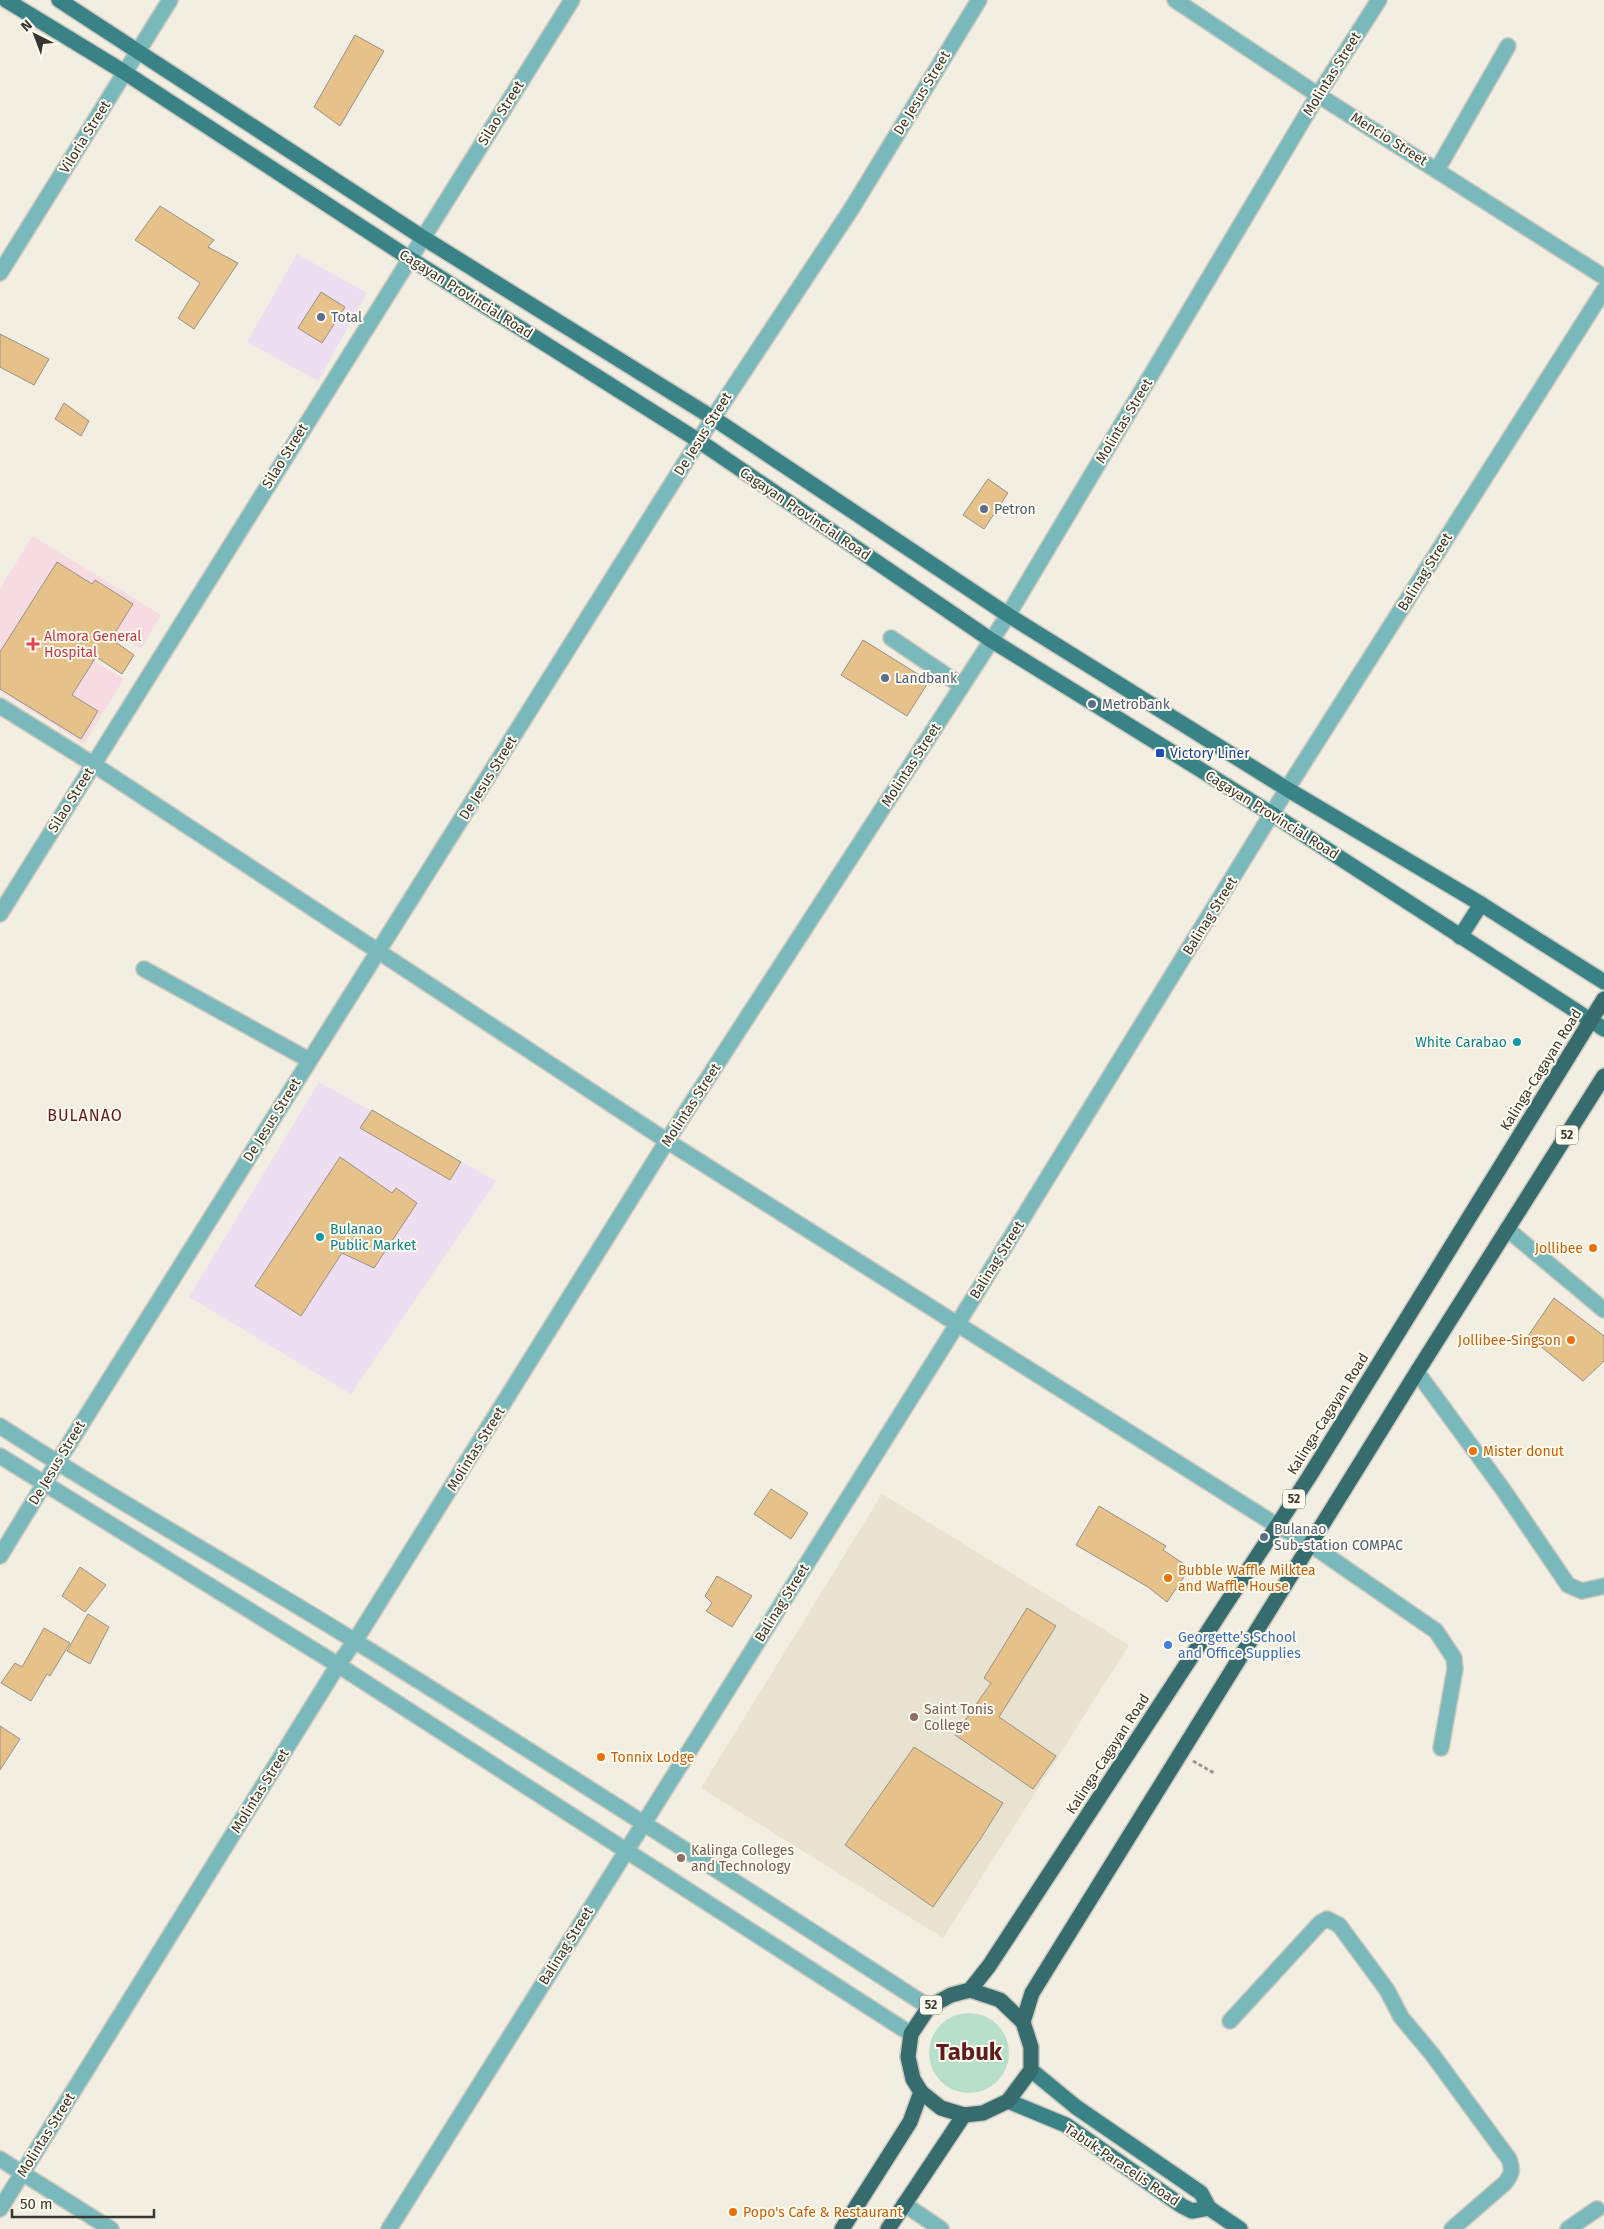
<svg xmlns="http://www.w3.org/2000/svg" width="1604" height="2229" viewBox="0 0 1604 2229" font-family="'Fira Sans',sans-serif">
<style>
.commercial{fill:#eddef1}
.built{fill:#e8e2d0}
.medical{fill:#f6dce2}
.green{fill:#b8dfca}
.building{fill:#e6c18a;stroke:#989187}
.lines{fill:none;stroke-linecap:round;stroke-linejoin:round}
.minor-casing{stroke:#cdc9bf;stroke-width:18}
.major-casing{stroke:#cdc9bf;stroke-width:18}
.highway-casing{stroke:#cdc9bf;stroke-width:18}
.path{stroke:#98968d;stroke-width:3;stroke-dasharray:4 2.5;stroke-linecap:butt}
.minor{stroke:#7ab9bb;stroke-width:15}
.major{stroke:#398386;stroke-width:15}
.highway{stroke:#366c6e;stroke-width:15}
.service-dot{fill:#5c6f8a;stroke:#fffbef;stroke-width:2}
.health-dot{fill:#e0444e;stroke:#fffbef;stroke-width:2}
.transit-dot{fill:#1a4fb4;stroke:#fffbef;stroke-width:2}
.culture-dot{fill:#0f9aa8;stroke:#fffbef;stroke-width:2}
.food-dot{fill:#e8710a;stroke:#fffbef;stroke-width:2}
.shop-dot{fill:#3f7fe0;stroke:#fffbef;stroke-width:2}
.education-dot{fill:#8d6e63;stroke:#fffbef;stroke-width:2}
.labels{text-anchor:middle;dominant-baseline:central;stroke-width:4;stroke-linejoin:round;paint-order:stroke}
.shield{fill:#fffbef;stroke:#73716a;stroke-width:1}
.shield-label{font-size:12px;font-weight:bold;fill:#373631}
.street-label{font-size:14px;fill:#373631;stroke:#fffbef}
.service-label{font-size:14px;fill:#4e5e75;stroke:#fffbef;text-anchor:start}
.health-label{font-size:14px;fill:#be3a42;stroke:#fffbef;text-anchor:start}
.transit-label{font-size:14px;fill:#164399;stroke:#fffbef;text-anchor:start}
.culture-label{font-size:14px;fill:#0d838f;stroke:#fffbef;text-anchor:end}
.food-label{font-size:14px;fill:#c56008;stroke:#fffbef;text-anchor:start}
.shop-label{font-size:14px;fill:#366cbe;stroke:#fffbef;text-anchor:start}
.education-label{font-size:14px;fill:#785e54;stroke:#fffbef;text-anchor:start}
.quarter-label{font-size:16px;letter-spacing:1px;fill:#601b1d;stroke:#fffbef}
.town-label{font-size:24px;font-weight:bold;fill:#601b1d;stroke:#fffbef}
</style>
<rect width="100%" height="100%" fill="#f2eee2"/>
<g class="commercial">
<polygon points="297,254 367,293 318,381 247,342"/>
<polygon points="319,1082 496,1181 351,1394 189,1297"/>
</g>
<polygon class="built" points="882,1494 1129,1645 943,1938 701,1788"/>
<polygon class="medical" points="33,536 161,615 141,649 77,608 57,638 124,679 84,744 0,691 0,588"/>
<circle class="green" cx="969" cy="2053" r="40"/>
<g class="building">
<polygon points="355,35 384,51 340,126 314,107"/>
<polygon points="160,206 214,240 208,247 238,263 194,329 178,318 200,283 135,240"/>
<polygon points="321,292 345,307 322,343 298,328"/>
<polygon points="0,334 49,359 34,385 0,367"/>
<polygon points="64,403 89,421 81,436 55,419"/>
<polygon points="988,479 1008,493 984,529 963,515"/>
<polygon points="57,562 92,584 95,580 133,604 111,639 134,655 122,674 96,657 72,695 98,711 81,739 0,689 0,652"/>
<polygon points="863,640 929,681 907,716 841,675"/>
<polygon points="372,1110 461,1162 450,1180 360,1128"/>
<polygon points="340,1157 392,1193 396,1188 417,1203 374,1268 342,1253 301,1316 255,1286"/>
<polygon points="1554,1298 1604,1336 1604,1361 1583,1381 1528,1336"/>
<polygon points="771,1489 808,1513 791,1539 754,1514"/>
<polygon points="1099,1506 1166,1546 1163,1550 1190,1568 1167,1602 1148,1587 1076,1545"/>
<polygon points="80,1567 106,1585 85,1612 62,1596"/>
<polygon points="717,1576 752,1596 732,1627 706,1611 712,1603 705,1596"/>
<polygon points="1027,1608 1056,1626 999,1717 1056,1756 1033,1789 955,1735 991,1683 984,1678"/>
<polygon points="88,1614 109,1627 90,1664 67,1651"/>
<polygon points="44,1628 70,1643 50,1676 47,1674 31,1701 1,1683 15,1663 22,1667"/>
<polygon points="0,1726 20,1739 0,1770"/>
<polygon points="914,1747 1003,1803 981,1838 933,1907 845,1845"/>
</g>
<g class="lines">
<g class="minor-casing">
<g id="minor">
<polyline points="1175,0 1318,95 1604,277"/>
<polyline points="1437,170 1508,46"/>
<polyline points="0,273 170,0"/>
<polyline points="891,638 962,686"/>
<polyline points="0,706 93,764 667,1141 1276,1525 1310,1544 1436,1631 1454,1658 1455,1669 1441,1748"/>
<polyline points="0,914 572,0"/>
<polyline points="144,969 309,1060"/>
<polyline points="1507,1229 1604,1310"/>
<polyline points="1417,1372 1502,1488 1568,1585 1582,1591 1604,1586"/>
<path d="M0 1426C117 1502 239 1569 358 1643 550 1762 739 1884 929 2007"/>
<polyline points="0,1456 338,1665 911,2034"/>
<polyline points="0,1556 57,1463 713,418 852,208 979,0"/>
<path d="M1230 2021 1320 1923 1327 1919 1339 1925 1387 1990 1401 2017 1432 2054 1509 2159C1513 2170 1512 2174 1505 2183L1452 2229"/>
<polyline points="0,2159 111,2229"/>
<polyline points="904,2204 941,2229"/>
<polyline points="0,2209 338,1665 355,1641 667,1141 1008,615 1318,95 1379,0"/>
<polyline points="389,2229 958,1323 1287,789 1604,290"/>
<polyline points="1568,2229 1597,2209"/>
</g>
</g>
<g class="major-casing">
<g id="major">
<polyline points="6,0 124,72 409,258 699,441 991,640 1272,814 1604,1029"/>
<polyline points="59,0 422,237 713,418 1008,615 1287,789 1481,904 1604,982"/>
<polyline points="1460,937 1481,904"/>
<polyline points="1031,2070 1076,2107 1201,2193 1209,2208 1240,2229"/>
<polyline points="1008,2101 1066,2125 1182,2206 1192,2211 1209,2208"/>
</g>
</g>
<g class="highway-casing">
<g id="highway">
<polyline points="970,1990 989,1966 1309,1477 1604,999"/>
<polygon points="970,1990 1000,2000 1023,2022 1031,2047 1031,2070 1008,2101 983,2113 964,2115 941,2108 921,2092 913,2079 908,2057 911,2034 929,2007 951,1995"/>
<polyline points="1023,2022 1032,1993 1417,1372 1604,1076"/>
<polyline points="842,2229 910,2122 921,2092"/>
<polyline points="888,2229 964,2115"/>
</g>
</g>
<polyline class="path" points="1193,1761 1214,1773"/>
<use href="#minor" class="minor"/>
<use href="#major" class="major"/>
<use href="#highway" class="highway"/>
</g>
<g class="service-dot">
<circle cx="321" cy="317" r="5"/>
<circle cx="984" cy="509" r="5"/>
<circle cx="885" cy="678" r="5"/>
<circle cx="1092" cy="704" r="5"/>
<circle cx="1264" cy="1537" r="5"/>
</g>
<path class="health-dot" d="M30.5 636.5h5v5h5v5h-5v5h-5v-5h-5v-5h5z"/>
<rect class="transit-dot" x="1155" y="748" width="10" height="10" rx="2.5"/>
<g class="culture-dot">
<circle cx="1517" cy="1042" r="5"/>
<circle cx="320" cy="1237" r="5"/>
</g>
<g class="food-dot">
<circle cx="1593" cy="1248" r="5"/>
<circle cx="1571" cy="1340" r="5"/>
<circle cx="1473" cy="1451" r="5"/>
<circle cx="1168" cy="1578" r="5"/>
<circle cx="601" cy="1757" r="5"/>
<circle cx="733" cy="2212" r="5"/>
</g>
<circle class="shop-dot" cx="1168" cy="1645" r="5"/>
<g class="education-dot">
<circle cx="914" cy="1717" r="5"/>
<circle cx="681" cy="1858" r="5"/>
</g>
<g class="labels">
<g class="shield">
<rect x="1556" y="1125.5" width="22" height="19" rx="4"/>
<rect x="1283" y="1489.5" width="22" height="19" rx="4"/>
<rect x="920" y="1995.5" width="22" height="19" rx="4"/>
</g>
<g class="shield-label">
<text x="1567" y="1135">52</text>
<text x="1294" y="1499">52</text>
<text x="931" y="2005">52</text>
</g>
<g class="street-label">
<text transform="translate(1332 74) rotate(-58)">Molintas Street</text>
<text transform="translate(922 93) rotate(-59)">De Jesus Street</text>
<text transform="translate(501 113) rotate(-58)">Silao Street</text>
<text transform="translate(85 137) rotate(-58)">Viloria Street</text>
<text transform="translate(1389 139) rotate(32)">Mencio Street</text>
<text transform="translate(466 294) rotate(32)">Cagayan Provincial Road</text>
<text transform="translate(1124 421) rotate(-59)">Molintas Street</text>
<text transform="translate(703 434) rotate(-58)">De Jesus Street</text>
<text transform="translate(285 456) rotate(-58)">Silao Street</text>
<text transform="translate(805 514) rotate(34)">Cagayan Provincial Road</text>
<text transform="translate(1425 572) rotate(-58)">Balinag Street</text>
<text transform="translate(911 765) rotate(-57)">Molintas Street</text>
<text transform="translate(488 778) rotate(-58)">De Jesus Street</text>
<text transform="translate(71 800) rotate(-58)">Silao Street</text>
<text transform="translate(1272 815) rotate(32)">Cagayan Provincial Road</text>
<text transform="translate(1210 916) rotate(-58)">Balinag Street</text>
<text transform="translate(1541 1070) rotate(-58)">Kalinga-Cagayan Road</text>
<text transform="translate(691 1105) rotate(-57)">Molintas Street</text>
<text transform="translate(272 1120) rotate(-58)">De Jesus Street</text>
<text transform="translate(997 1260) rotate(-58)">Balinag Street</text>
<text transform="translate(1328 1414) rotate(-58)">Kalinga-Cagayan Road</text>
<text transform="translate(476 1449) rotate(-58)">Molintas Street</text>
<text transform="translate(57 1463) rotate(-59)">De Jesus Street</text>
<text transform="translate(782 1603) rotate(-58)">Balinag Street</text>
<text transform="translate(1108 1754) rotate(-57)">Kalinga-Cagayan Road</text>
<text transform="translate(260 1791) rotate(-58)">Molintas Street</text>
<text transform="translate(566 1946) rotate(-58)">Balinag Street</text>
<text transform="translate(46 2135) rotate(-58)">Molintas Street</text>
<text transform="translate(1122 2165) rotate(34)">Tabuk-Paracelis Road</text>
</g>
<g class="service-label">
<text x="331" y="317">Total</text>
<text x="994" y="509">Petron</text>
<text x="895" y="678">Landbank</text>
<text x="1102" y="704">Metrobank</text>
<text x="1274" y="1529">Bulanao<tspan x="1274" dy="16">Sub-station COMPAC</tspan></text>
</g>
<g class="health-label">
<text x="44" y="636">Almora General<tspan x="44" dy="16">Hospital</tspan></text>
</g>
<g class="transit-label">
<text x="1170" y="753">Victory Liner</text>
</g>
<g class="culture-label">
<text x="1507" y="1042">White Carabao</text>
<text x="330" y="1229" text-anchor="start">Bulanao<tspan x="330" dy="16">Public Market</tspan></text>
</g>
<g class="food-label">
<text x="1583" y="1248" text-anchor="end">Jollibee</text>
<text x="1561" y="1340" text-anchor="end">Jollibee-Singson</text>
<text x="1483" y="1451">Mister donut</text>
<text x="1178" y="1570">Bubble Waffle Milktea<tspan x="1178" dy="16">and Waffle House</tspan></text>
<text x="611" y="1757">Tonnix Lodge</text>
<text x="743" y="2212">Popo's Cafe &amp; Restaurant</text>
</g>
<g class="shop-label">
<text x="1178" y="1637">Georgette’s School<tspan x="1178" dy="16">and Office Supplies</tspan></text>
</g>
<g class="education-label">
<text x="924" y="1709">Saint Tonis<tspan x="924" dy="16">College</tspan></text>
<text x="691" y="1850">Kalinga Colleges<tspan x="691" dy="16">and Technology</tspan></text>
</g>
<g class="quarter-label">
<text x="85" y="1115">BULANAO</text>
</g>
<g class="town-label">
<text x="969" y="2052">Tabuk</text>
</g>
</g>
<g transform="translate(35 35) rotate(318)" stroke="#fffbef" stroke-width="4" paint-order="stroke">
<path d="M0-4L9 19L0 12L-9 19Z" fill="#373631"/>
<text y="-8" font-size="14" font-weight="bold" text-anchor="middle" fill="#373631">N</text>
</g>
<path d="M12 2209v8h142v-8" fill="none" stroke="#373631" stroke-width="2.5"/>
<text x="20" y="2209" font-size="15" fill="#373631" stroke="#fffbef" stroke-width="4" paint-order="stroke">50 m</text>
</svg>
